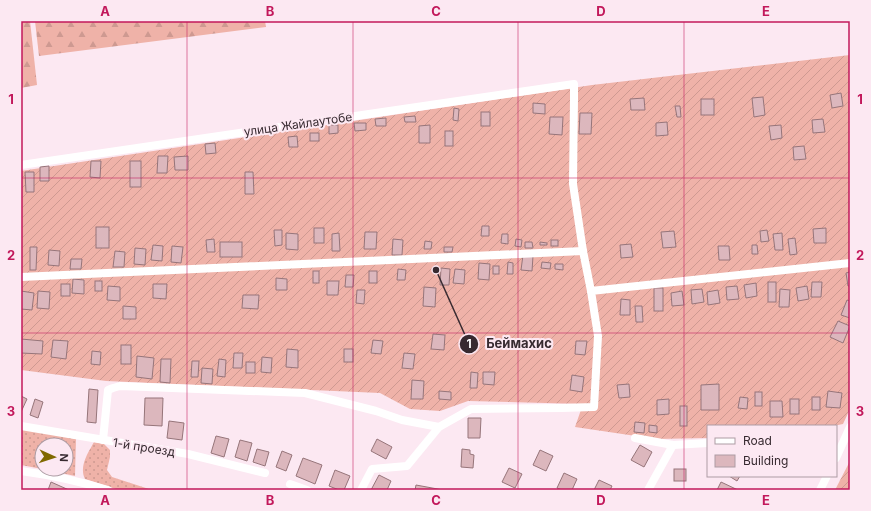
<svg xmlns="http://www.w3.org/2000/svg" width="871" height="511" viewBox="0 0 871 511" font-family="Inter,sans-serif">
<style>
.grass{fill:url(#grass-dots)}
.forest{fill:url(#forest-firs)}
.garden{fill:url(#garden-furrows)}
.building{fill:#dcb7bd;stroke:#96757a}
.lines{fill:none;stroke-linecap:round;stroke-linejoin:round}
.minor{stroke:#fff;stroke-width:8}
.grid{fill:none;stroke:#c2185b;stroke-width:1;stroke-opacity:0.55}
.labels{text-anchor:middle;dominant-baseline:central;stroke-width:4;stroke-linejoin:round;paint-order:stroke}
.street-label{font-size:12px;fill:#372a30;stroke:#fce8f2}
.leader{fill:none;stroke:#372a30;stroke-width:1.5}
.callout-dot{fill:#372a30;stroke:#fce8f2;stroke-width:1.5}
.mark-label{font-size:12px;text-anchor:middle;font-weight:bold;fill:#fff}
.callout-label{font-size:13px;text-anchor:middle;font-weight:bold;fill:#372a30;stroke:#fce8f2;stroke-width:4;stroke-linejoin:round;paint-order:stroke}
.neatline{fill:none;stroke:#c2185b;stroke-width:1.5}
.grid-label{font-size:13px;text-anchor:middle;font-weight:bold;fill:#c2185b}
</style>
<defs>
<pattern id="grass-dots" width="8" height="8" patternUnits="userSpaceOnUse"><rect width="8" height="8" fill="#efb2a8"/><path d="M2 2h.1M6 6h.1" fill="none" stroke="#ce9991" stroke-width="1.8" stroke-linecap="round"/></pattern>
<pattern id="forest-firs" width="22" height="20" patternUnits="userSpaceOnUse"><rect width="22" height="20" fill="#efb2a8"/><path d="M5 1l3.5 6h-7zM16 11l3.5 6h-7z" fill="#ce9991"/></pattern>
<pattern id="garden-furrows" width="10" height="10" patternUnits="userSpaceOnUse"><rect width="10" height="10" fill="#efb2a8"/><path d="M-1 1l2-2M0 10L10 0M9 11l2-2" fill="none" stroke="#ce9991"/></pattern>
</defs>
<rect width="100%" height="100%" fill="#fce8f2"/>
<g class="grass">
<polygon points="21,428 76,439 75,476 43,469 66,469 66,445 42,445 42,469 21,465"/>
<path d="M94 442 104 444 110 450V457L107 470 112 477 152 490H119L85 479C79 466 88 453 94 442Z"/>
</g>
<g class="forest">
<polygon points="21,21 30,21 37,85 21,88"/>
<polygon points="35,21 265,21 266,27 39,56"/>
</g>
<g class="garden">
<polygon points="850,55 850,409 843,424 833,426 708,426 708,438 656,439 575,427 583,404 468,401 440,411 410,409 380,393 106,381 21,370 21,171 592,85"/>
<polygon points="850,461 850,490 835,490"/>
</g>
<g class="building">
<polygon points="841,93 843,106 832,108 830,95"/>
<polygon points="763,97 765,115 754,117 752,98"/>
<polygon points="644,98 645,110 631,110 630,99"/>
<rect x="701" y="99" width="13" height="16"/>
<polygon points="533,103 545,104 545,114 533,113"/>
<polygon points="675,106 680,106 681,117 677,117"/>
<polygon points="454,108 459,109 458,121 453,120"/>
<rect x="481" y="112" width="9" height="14"/>
<polygon points="580,113 592,113 591,134 579,134"/>
<polygon points="415,116 416,122 405,122 404,117"/>
<polygon points="550,117 563,117 562,135 549,134"/>
<polygon points="386,118 386,126 376,126 375,119"/>
<polygon points="823,119 825,132 813,133 812,120"/>
<polygon points="667,122 668,135 656,136 656,123"/>
<polygon points="354,123 366,123 366,130 355,131"/>
<polygon points="329,125 338,125 338,133 329,134"/>
<polygon points="430,125 430,143 419,143 419,126"/>
<polygon points="781,125 782,138 771,140 769,126"/>
<rect x="445" y="131" width="8" height="15"/>
<rect x="310" y="133" width="9" height="8"/>
<polygon points="297,136 298,147 289,147 288,137"/>
<polygon points="215,143 216,153 206,154 205,144"/>
<polygon points="804,146 806,159 794,160 793,147"/>
<polygon points="158,156 168,156 167,173 157,173"/>
<polygon points="188,156 188,170 175,170 174,157"/>
<polygon points="91,161 101,161 100,178 90,177"/>
<rect x="130" y="161" width="11" height="26"/>
<polygon points="49,166 49,181 40,181 40,167"/>
<polygon points="25,172 34,172 34,192 26,192"/>
<polygon points="245,172 253,172 254,194 245,194"/>
<polygon points="482,226 489,226 489,236 481,236"/>
<rect x="96" y="227" width="13" height="21"/>
<rect x="314" y="228" width="10" height="15"/>
<polygon points="826,228 826,243 814,243 813,229"/>
<polygon points="274,230 282,230 282,245 275,246"/>
<polygon points="767,230 769,241 761,242 760,231"/>
<polygon points="674,231 676,247 663,248 661,232"/>
<polygon points="365,232 377,232 376,249 364,249"/>
<polygon points="286,233 298,234 298,250 286,249"/>
<polygon points="339,233 340,251 332,251 332,234"/>
<polygon points="782,233 783,250 775,250 773,234"/>
<polygon points="502,234 508,234 508,244 501,243"/>
<polygon points="795,238 797,254 790,255 788,239"/>
<polygon points="214,239 215,252 207,252 206,240"/>
<polygon points="393,239 403,240 402,255 392,255"/>
<polygon points="516,239 522,240 521,247 515,246"/>
<rect x="551" y="240" width="7" height="6"/>
<polygon points="425,241 432,242 431,249 424,249"/>
<rect x="220" y="242" width="22" height="15"/>
<polygon points="525,242 532,242 533,248 525,248"/>
<polygon points="540,242 547,243 547,245 540,245"/>
<polygon points="631,244 633,257 621,258 620,245"/>
<polygon points="153,245 163,246 162,261 151,260"/>
<polygon points="752,245 757,245 758,254 752,254"/>
<polygon points="172,246 183,247 181,263 171,262"/>
<polygon points="718,246 729,246 730,260 719,260"/>
<polygon points="30,247 37,247 36,270 30,270"/>
<polygon points="444,247 453,247 452,252 444,252"/>
<polygon points="135,248 146,249 145,265 134,264"/>
<polygon points="49,250 60,251 59,266 48,265"/>
<polygon points="115,251 125,252 124,267 113,267"/>
<polygon points="523,255 533,256 532,271 521,270"/>
<polygon points="71,259 82,259 81,269 70,269"/>
<polygon points="508,262 513,263 513,274 507,274"/>
<polygon points="542,262 551,263 550,269 541,268"/>
<polygon points="479,263 490,264 489,280 478,279"/>
<polygon points="555,264 563,264 563,270 555,269"/>
<rect x="493" y="266" width="6" height="8"/>
<polygon points="441,268 450,269 449,285 440,285"/>
<polygon points="398,269 406,270 405,280 397,280"/>
<polygon points="455,269 465,270 464,284 453,283"/>
<rect x="313" y="271" width="6" height="12"/>
<rect x="369" y="271" width="8" height="12"/>
<polygon points="850,272 850,286 848,286 846,273"/>
<polygon points="346,275 354,275 353,287 345,287"/>
<polygon points="276,278 287,279 287,290 276,290"/>
<polygon points="73,279 84,280 84,294 72,293"/>
<rect x="95" y="281" width="7" height="10"/>
<polygon points="327,281 339,281 338,295 327,295"/>
<rect x="768" y="282" width="8" height="20"/>
<polygon points="812,282 822,282 821,297 811,297"/>
<polygon points="756,283 757,296 746,298 744,285"/>
<rect x="61" y="284" width="9" height="12"/>
<polygon points="153,284 167,284 166,299 153,298"/>
<polygon points="108,286 120,287 120,301 107,300"/>
<polygon points="737,286 739,299 727,300 726,287"/>
<polygon points="807,286 809,299 798,301 796,288"/>
<polygon points="424,287 436,288 435,307 423,306"/>
<rect x="654" y="288" width="9" height="23"/>
<polygon points="702,289 704,302 692,304 691,290"/>
<polygon points="780,289 790,290 789,307 779,307"/>
<polygon points="357,290 365,290 364,304 356,303"/>
<polygon points="718,290 720,303 708,305 707,292"/>
<polygon points="21,291 34,293 32,310 21,309"/>
<polygon points="38,291 50,292 49,309 37,308"/>
<polygon points="682,291 684,305 672,306 671,293"/>
<polygon points="243,295 259,295 258,309 242,308"/>
<polygon points="621,299 630,300 630,315 620,315"/>
<polygon points="847,300 850,301 850,318 841,315"/>
<polygon points="123,306 136,307 136,319 123,319"/>
<polygon points="635,306 642,306 643,322 636,322"/>
<polygon points="838,321 850,326 843,343 830,337"/>
<polygon points="433,334 445,335 444,350 431,349"/>
<polygon points="21,339 43,341 42,354 21,353"/>
<polygon points="53,340 68,341 66,359 51,357"/>
<polygon points="373,340 383,341 381,354 371,353"/>
<polygon points="576,341 587,341 585,355 575,354"/>
<rect x="121" y="345" width="10" height="19"/>
<polygon points="287,349 298,350 298,368 286,367"/>
<rect x="344" y="349" width="9" height="13"/>
<polygon points="92,351 101,352 100,365 91,364"/>
<polygon points="234,353 243,353 242,368 233,368"/>
<polygon points="404,353 415,354 413,369 402,368"/>
<polygon points="137,356 154,358 152,379 136,377"/>
<polygon points="262,357 272,358 271,373 261,372"/>
<polygon points="161,359 171,359 170,383 160,382"/>
<polygon points="219,359 226,360 225,377 217,376"/>
<polygon points="192,361 199,361 198,377 191,377"/>
<rect x="246" y="362" width="9" height="11"/>
<polygon points="202,368 213,369 212,384 201,383"/>
<polygon points="471,372 478,373 477,388 470,388"/>
<polygon points="483,372 495,372 494,385 483,384"/>
<polygon points="572,375 584,377 582,392 570,390"/>
<polygon points="412,380 424,381 423,399 411,399"/>
<polygon points="629,384 630,397 619,398 617,385"/>
<polygon points="719,384 719,410 701,410 701,385"/>
<polygon points="89,389 98,390 96,423 87,422"/>
<polygon points="439,391 451,392 451,400 439,399"/>
<polygon points="828,391 842,393 840,408 826,407"/>
<rect x="755" y="392" width="7" height="14"/>
<polygon points="21,396 27,399 21,412"/>
<polygon points="740,397 748,398 747,409 738,408"/>
<rect x="812" y="397" width="8" height="13"/>
<polygon points="145,398 163,398 162,426 144,425"/>
<polygon points="35,399 43,402 38,418 30,415"/>
<polygon points="669,399 669,414 657,415 657,400"/>
<rect x="790" y="399" width="9" height="15"/>
<polygon points="770,401 782,401 783,417 770,417"/>
<rect x="680" y="406" width="7" height="20"/>
<polygon points="468,418 481,418 480,438 468,438"/>
<polygon points="169,421 184,423 182,440 167,438"/>
<polygon points="635,422 645,423 644,433 634,432"/>
<polygon points="649,425 657,426 657,433 649,432"/>
<polygon points="216,436 229,439 224,457 211,453"/>
<polygon points="377,439 392,447 386,459 371,451"/>
<polygon points="240,440 252,443 247,461 235,457"/>
<polygon points="640,445 652,452 644,467 631,460"/>
<polygon points="257,449 269,452 265,466 253,462"/>
<polygon points="462,449 470,450 470,454 474,455 473,468 461,467"/>
<polygon points="540,450 553,456 546,471 533,465"/>
<polygon points="282,451 292,455 286,471 276,467"/>
<polygon points="303,458 322,465 315,484 296,476"/>
<polygon points="509,468 522,474 515,488 502,482"/>
<rect x="674" y="469" width="12" height="12"/>
<polygon points="335,470 350,476 344,490 339,490 329,486"/>
<polygon points="564,473 577,479 572,490 562,490 557,488"/>
<polygon points="379,475 391,481 387,490 371,490"/>
<polygon points="729,476 740,476 737,481"/>
<polygon points="599,480 612,486 610,490 594,490"/>
<polygon points="51,482 69,490 48,490"/>
<polygon points="721,482 738,490 717,490"/>
<polygon points="416,485 443,490 415,490"/>
</g>
<g class="lines">
<g class="minor">
<polyline points="21,165 574,84 574,98 573,184 583,251 591,291 598,336 594,407 562,408 471,409 439,427 402,420 376,411 305,393 120,386 113,388 108,390 103,440"/>
<polyline points="21,277 583,251"/>
<polyline points="591,291 850,263"/>
<polyline points="21,426 188,454 265,473"/>
<polyline points="635,438 673,445 708,443"/>
<polyline points="836,458 850,427"/>
<path d="M21 471C50 475 79 481 108 490"/>
<polyline points="290,484 307,490"/>
<polyline points="361,490 372,469 407,466 439,427"/>
<polyline points="648,490 673,445"/>
<polyline points="820,490 827,476"/>
</g>
</g>
<path class="grid" d="M187 21V490M353 21V490M518 21V490M684 21V490M21 178H850M21 333H850"/>
<g class="labels">
<g class="street-label">
<text transform="translate(298 124) rotate(-8)">улица Жайлаутобе</text>
<text transform="translate(144 447) rotate(9)">1-й проезд</text>
</g>
</g>
<path class="leader" d="M436 270L469 344"/>
<g class="callout-dot">
<circle cx="436" cy="270" r="4"/>
<circle cx="469" cy="344" r="10"/>
</g>
<g class="mark-label">
<text x="469" y="348">1</text>
</g>
<g class="callout-label">
<text x="519" y="348">Беймахис</text>
</g>
<rect width="871" height="511" fill="none" stroke="#fce8f2" stroke-width="44"/>
<rect x="707" y="425" width="130" height="52" fill="#fce8f2" stroke="#ad9ca4"/>
<rect x="715" y="438" width="20" height="6" fill="#ffffff" stroke="#ad9ca4"/>
<text x="743" y="445" font-size="12" fill="#372a30">Road</text>
<rect x="715" y="455" width="20" height="12" fill="#dcb7bd" stroke="#ad9ca4"/>
<text x="743" y="465" font-size="12" fill="#372a30">Building</text>
<g transform="translate(54 457) rotate(93)"><circle r="19" fill="#fce8f2" stroke="#ad9ca4"/>
<path d="M0-3L7 15L0 10L-7 15Z" fill="#806900"/>
<text y="-6" font-size="11" font-weight="bold" text-anchor="middle" fill="#372a30">N</text>
</g>
<rect x="22" y="22" width="827" height="467" class="neatline"/>
<g class="grid-label">
<text x="105" y="16">A</text>
<text x="270" y="16">B</text>
<text x="436" y="16">C</text>
<text x="601" y="16">D</text>
<text x="766" y="16">E</text>
<text x="11" y="104">1</text>
<text x="860" y="104">1</text>
<text x="11" y="260">2</text>
<text x="860" y="260">2</text>
<text x="11" y="416">3</text>
<text x="860" y="416">3</text>
<text x="105" y="505">A</text>
<text x="270" y="505">B</text>
<text x="436" y="505">C</text>
<text x="601" y="505">D</text>
<text x="766" y="505">E</text>
</g>
</svg>
